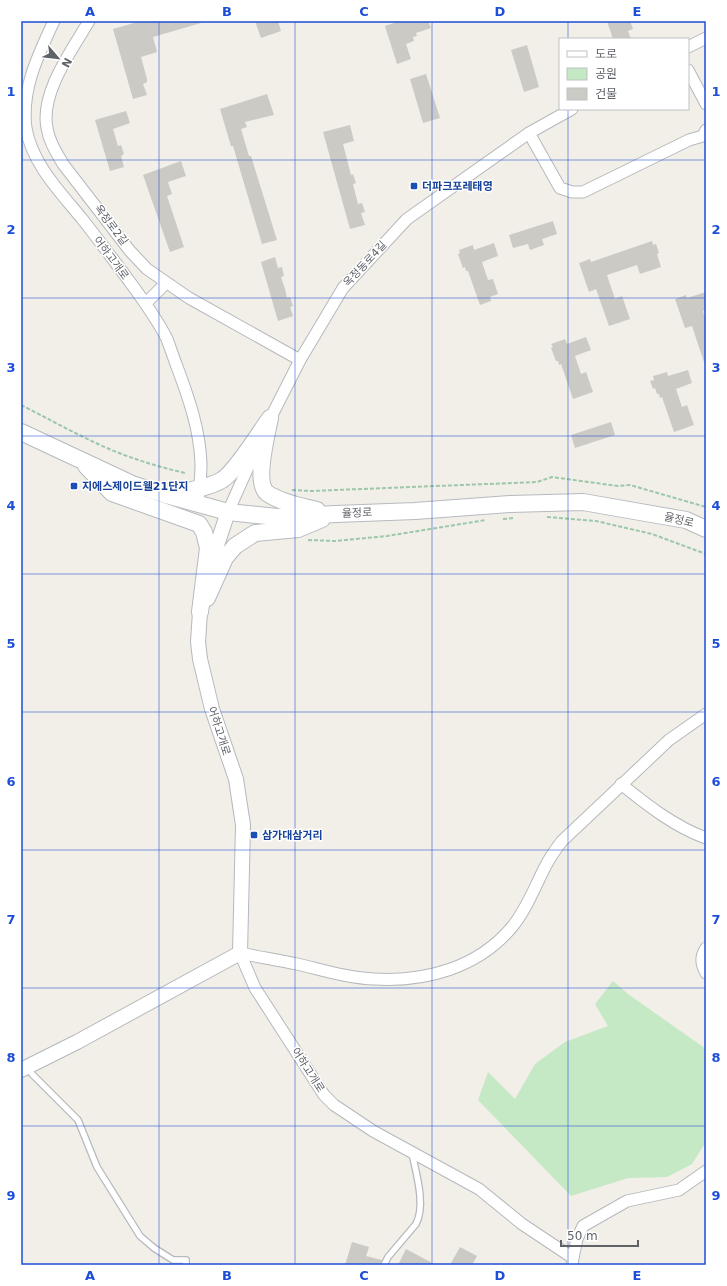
<svg xmlns="http://www.w3.org/2000/svg" width="727" height="1286" viewBox="0 0 727 1286" font-family="'DejaVu Sans','Noto Sans KR',sans-serif">
<style>
.green{fill:#c5e8c5}
.building{fill:#cccac5}
.lines{fill:none;stroke-linecap:round;stroke-linejoin:round}
.service-casing{stroke:#b5b8bc;stroke-width:8}
.minor-casing{stroke:#b5b8bc;stroke-width:13}
.tertiary-casing{stroke:#b5b8bc;stroke-width:16}
.secondary-casing{stroke:#b6babf;stroke-width:18}
.path{stroke:#9cc7a9;stroke-width:2;stroke-dasharray:4 2;stroke-linecap:butt}
.service{stroke:#fff;stroke-width:5.5}
.minor{stroke:#fff;stroke-width:11}
.tertiary{stroke:#fff;stroke-width:14}
.secondary{stroke:#fff;stroke-width:16}
.grid{fill:none;stroke:#1d4ed8;stroke-width:1;stroke-opacity:0.55}
.transit-dot{fill:#1a4fb4;stroke:#fff;stroke-width:1.5}
.labels{text-anchor:middle;dominant-baseline:central;stroke-width:3;stroke-linejoin:round;paint-order:stroke}
.transit-label{font-size:11px;font-weight:bold;fill:#164399;stroke:#fff;text-anchor:start}
.street-label{font-size:11px;fill:#5f6368;stroke:#fff}
.neatline{fill:none;stroke:#1d4ed8;stroke-width:1.5}
.grid-label{font-size:13px;text-anchor:middle;font-weight:bold;fill:#1d4ed8}
</style>
<rect width="100%" height="100%" fill="#f1efe8"/>
<polygon class="green" points="613,981 628,994 706,1049 706,1142 692,1164 667,1177 628,1178 571,1196 478,1100 488,1072 515,1099 535,1064 565,1042 608,1026 595,1004"/>
<g class="building">
<polygon points="141,21 201,21 201,23 153,37 157,52 141,57 147,79 147,82 143,84 147,95 133,99 113,29"/>
<polygon points="255,21 278,21 281,31 261,38"/>
<polygon points="400,21 428,21 431,28 416,33 417,36 413,37 414,41 406,44 411,59 397,64 385,26"/>
<polygon points="607,21 630,21 633,29 628,31 631,39 613,39"/>
<polygon points="527,45 539,87 524,92 511,50"/>
<polygon points="426,74 440,118 423,123 410,79"/>
<polygon points="267,94 274,115 245,122 247,127 241,129 249,156 251,156 277,240 262,244 233,146 231,146 220,109"/>
<polygon points="126,111 130,123 113,129 118,146 121,145 124,154 121,156 124,167 110,171 95,120"/>
<polygon points="350,125 354,141 343,144 351,175 353,174 356,183 353,184 358,204 362,203 365,212 361,213 365,225 350,229 323,132"/>
<polygon points="181,161 186,176 168,182 172,194 167,196 184,247 170,252 143,175"/>
<polygon points="553,221 557,234 542,239 544,245 530,250 528,244 513,248 509,235"/>
<polygon points="652,241 653,245 656,244 659,253 657,254 661,267 640,274 637,265 607,275 615,299 622,296 630,319 609,326 596,289 589,292 579,263 590,259 591,262"/>
<polygon points="494,243 498,256 482,262 488,280 493,279 498,294 490,297 491,301 480,305 468,271 466,271 465,267 463,268 458,254 460,253 459,250 473,245 474,250"/>
<polygon points="275,257 278,268 282,267 284,276 281,277 285,289 287,298 290,297 293,306 290,307 293,316 278,321 261,262"/>
<polygon points="706,292 706,310 703,311 706,321 706,362 704,362 692,326 685,328 675,299 686,295 687,298"/>
<polygon points="586,337 591,350 575,356 581,374 586,372 593,392 573,399 561,364 559,365 558,361 556,361 551,348 553,347 551,344 565,339 567,344"/>
<polygon points="688,370 692,383 676,389 682,407 687,405 694,425 674,432 662,397 660,398 659,394 657,394 655,388 653,389 650,381 654,380 653,376 667,372 668,376"/>
<polygon points="611,422 615,435 575,448 571,435"/>
<polygon points="352,1242 369,1247 366,1256 382,1260 380,1265 345,1265"/>
<polygon points="460,1247 477,1256 472,1265 450,1265"/>
<polygon points="406,1249 436,1265 398,1265"/>
</g>
<g class="lines">
<g class="service-casing">
<g id="service">
<polyline points="28,1067 32,1074 78,1120 97,1167 140,1236 154,1248 173,1260 186,1260 186,1265"/>
<path d="M384 1265 388 1257 416 1224C426 1205 416 1173 412 1153"/>
</g>
</g>
<g class="minor-casing">
<g id="minor">
<path d="M54 21C38 55 21 90 26 128 32 164 61 193 83 220 98 239 112 258 127 278 141 297 156 317 167 339 170 347 173 356 176 364 188 396 200 429 201 464 201 474 200 484 199 494"/>
<path d="M89 21C72 50 40 93 47 128 49 141 56 152 63 164L130 251 147 269 189 298 300 360"/>
<polyline points="688,47 706,38"/>
<polyline points="688,70 706,104"/>
<polyline points="529,133 560,188 572,192 583,192 689,140 703,136 706,130"/>
<polyline points="146,303 166,283"/>
<polyline points="268,423 300,360 343,288 407,219 529,133 572,109"/>
<polyline points="228,512 258,445"/>
<path d="M621 784C647 805 675 827 706 838"/>
<path d="M706 948C700 957 701 964 706 973"/>
<path d="M240 953C259 957 278 960 297 964 323 970 348 978 375 979 425 982 478 968 512 927 526 910 534 889 544 869 549 859 555 850 562 841L669 740 706 714"/>
<polyline points="240,953 255,988 324,1095 334,1105 373,1131 479,1189 522,1224 573,1258 572,1265"/>
<polyline points="573,1258 577,1239 583,1226 627,1201 679,1190 706,1171"/>
</g>
</g>
<g class="tertiary-casing">
<g id="tertiary">
<polyline points="211,569 218,542 228,512"/>
<polyline points="21,1070 77,1042 240,953 243,825 236,779 212,709 200,659 198,642 200,612 203,601"/>
</g>
</g>
<g class="secondary-casing">
<g id="secondary">
<path d="M270 418C267 434 254 482 267 493 279 502 303 507 317 510"/>
<polyline points="21,432 132,484 166,495 228,512 277,517 336,514 415,511 510,504 583,502 686,520 706,529"/>
<polyline points="86,466 112,493 199,524 204,532 208,548 200,612"/>
<path d="M168 495C185 491 206 489 222 480 235 472 258 435 268 421"/>
<polyline points="207,598 225,558 235,546 255,533 298,529 322,519"/>
</g>
</g>
<g class="path">
<path d="M21 405C47 418 72 432 98 444 126 457 155 466 185 473"/>
<polyline points="292,490 311,491 537,482 552,477 618,486 630,485 706,507"/>
<polyline points="547,517 596,521 652,534 706,554"/>
<polyline points="503,519 514,518"/>
<polyline points="308,540 335,541 387,536 486,520"/>
</g>
<use href="#service" class="service"/>
<use href="#minor" class="minor"/>
<use href="#tertiary" class="tertiary"/>
<use href="#secondary" class="secondary"/>
</g>
<path class="grid" d="M159 21V1265M295 21V1265M432 21V1265M568 21V39M568 109V1265M21 160H706M21 298H706M21 436H706M21 574H706M21 712H706M21 850H706M21 988H706M21 1126H706"/>
<g class="transit-dot">
<rect x="410" y="182" width="8" height="8" rx="2"/>
<rect x="70" y="482" width="8" height="8" rx="2"/>
<rect x="250" y="831" width="8" height="8" rx="2"/>
</g>
<g class="labels">
<g class="transit-label">
<text x="422" y="186">더파크포레태영</text>
<text x="82" y="486">지에스제이드웰21단지</text>
<text x="262" y="835">삼가대삼거리</text>
</g>
<g class="street-label">
<text transform="translate(111 225) rotate(53)">옥정로2길</text>
<text transform="translate(111 258) rotate(53)">어하고개로</text>
<text transform="translate(365 264) rotate(-47)">옥정동로4길</text>
<text transform="translate(357 513) rotate(-2)">율정로</text>
<text transform="translate(679 520) rotate(14)">율정로</text>
<text transform="translate(219 731) rotate(72)">어하고개로</text>
<text transform="translate(308 1070) rotate(57)">어하고개로</text>
</g>
</g>
<rect width="727" height="1286" fill="none" stroke="#ffffff" stroke-width="44"/>
<rect x="559" y="38" width="130" height="72" fill="#ffffff" stroke="#bfc1c3"/>
<rect x="567" y="51" width="20" height="6" fill="#ffffff" stroke="#bfc1c3"/>
<text x="595" y="58" font-size="12" fill="#5f6368">도로</text>
<rect x="567" y="68" width="20" height="12" fill="#c5e8c5" stroke="#bfc1c3"/>
<text x="595" y="78" font-size="12" fill="#5f6368">공원</text>
<rect x="567" y="88" width="20" height="12" fill="#cccac5" stroke="#bfc1c3"/>
<text x="595" y="98" font-size="12" fill="#5f6368">건물</text>
<g transform="translate(58 58) rotate(118)" stroke="#ffffff" stroke-width="3" paint-order="stroke">
<path d="M0-3L7 15L0 10L-7 15Z" fill="#5f6368"/>
<text y="-6" font-size="11" font-weight="bold" text-anchor="middle" fill="#5f6368">N</text>
</g>
<path d="M561 1240v6h77v-6" fill="none" stroke="#5f6368" stroke-width="2"/>
<text x="567" y="1240" font-size="12" fill="#5f6368" stroke="#ffffff" stroke-width="3" paint-order="stroke">50 m</text>
<rect x="22" y="22" width="683" height="1242" class="neatline"/>
<g class="grid-label">
<text x="90" y="16">A</text>
<text x="227" y="16">B</text>
<text x="364" y="16">C</text>
<text x="500" y="16">D</text>
<text x="637" y="16">E</text>
<text x="11" y="96">1</text>
<text x="716" y="96">1</text>
<text x="11" y="234">2</text>
<text x="716" y="234">2</text>
<text x="11" y="372">3</text>
<text x="716" y="372">3</text>
<text x="11" y="510">4</text>
<text x="716" y="510">4</text>
<text x="11" y="648">5</text>
<text x="716" y="648">5</text>
<text x="11" y="786">6</text>
<text x="716" y="786">6</text>
<text x="11" y="924">7</text>
<text x="716" y="924">7</text>
<text x="11" y="1062">8</text>
<text x="716" y="1062">8</text>
<text x="11" y="1200">9</text>
<text x="716" y="1200">9</text>
<text x="90" y="1280">A</text>
<text x="227" y="1280">B</text>
<text x="364" y="1280">C</text>
<text x="500" y="1280">D</text>
<text x="637" y="1280">E</text>
</g>
</svg>
